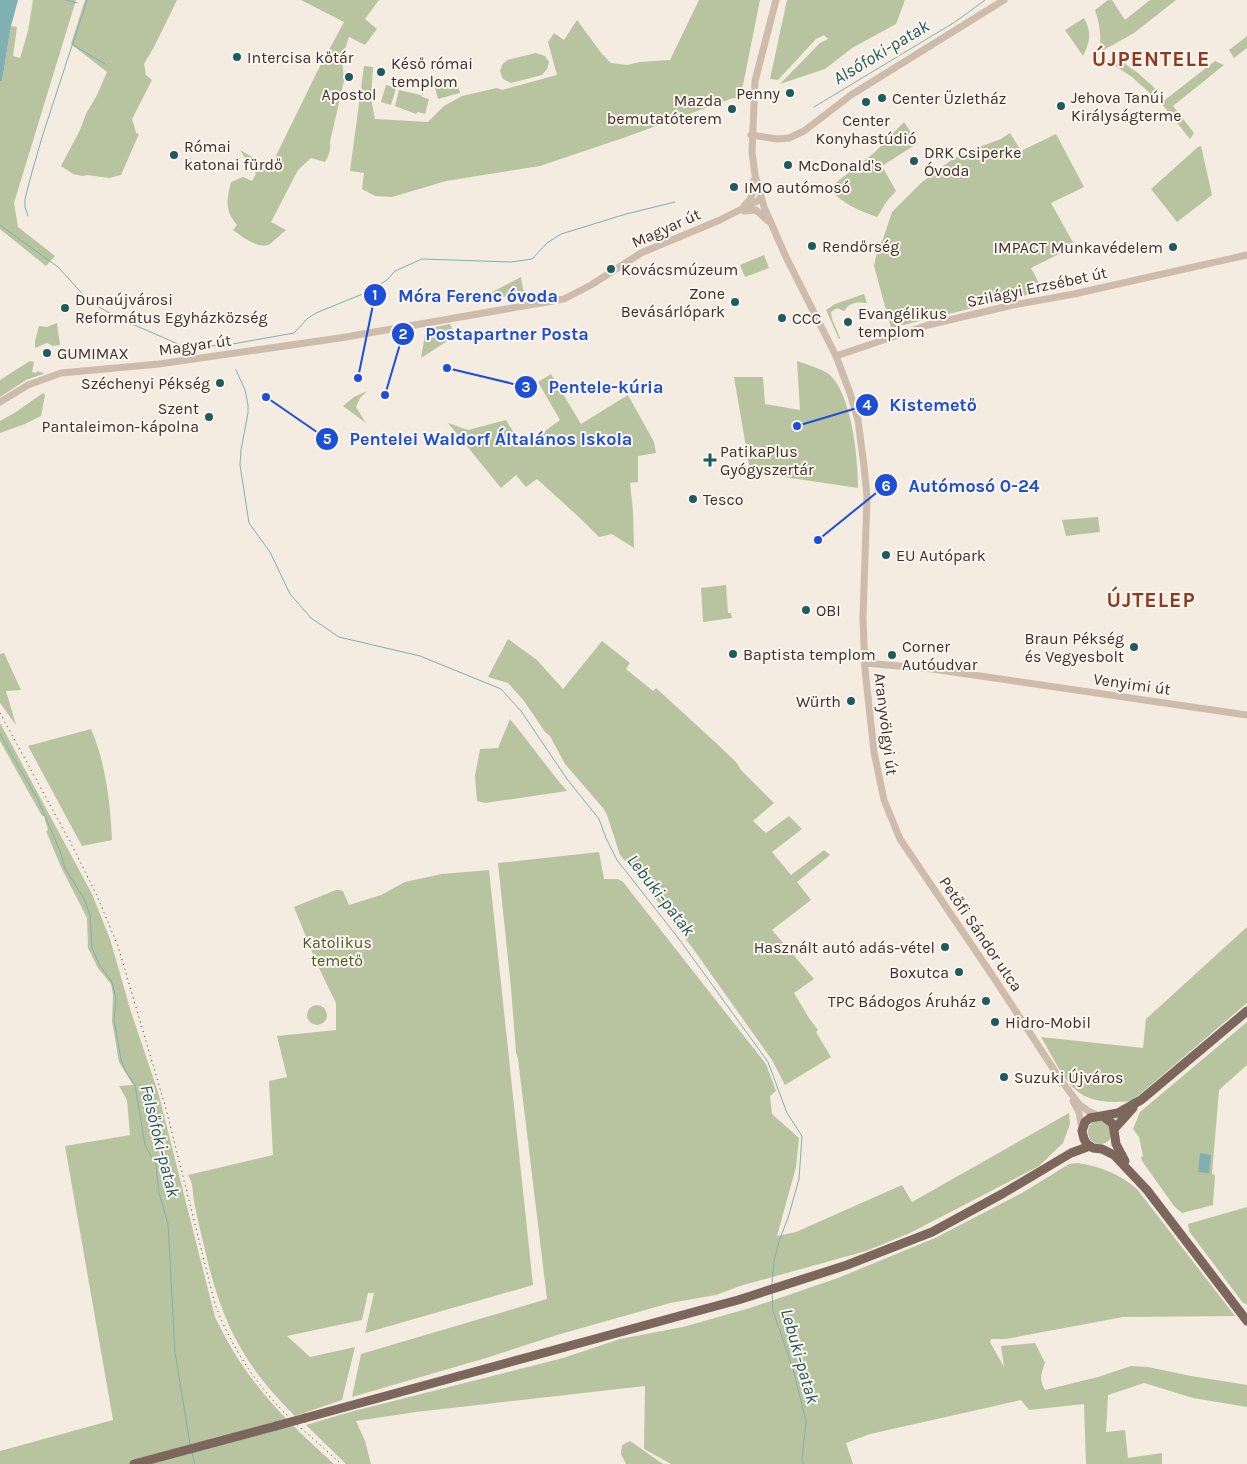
<svg xmlns="http://www.w3.org/2000/svg" width="1247" height="1464" viewBox="0 0 1247 1464" font-family="Karla,sans-serif">
<style>
.green{fill:#b8c4a0}
.water{fill:#7fb0b2}
.lines{fill:none;stroke-linecap:round;stroke-linejoin:round}
.stream{stroke:#7fb0b2;stroke-width:1}
.minor{stroke:#cdbbac;stroke-width:7}
.major{stroke:#7d675c;stroke-width:9}
.rail{stroke:#3b302b;stroke-width:1;stroke-dasharray:1 4;stroke-linecap:butt}
.major-bridge{stroke:#7d675c;stroke-width:9}
.poi-dot{fill:#1f5a5e;stroke:#fbf5ee;stroke-width:2}
.labels{text-anchor:middle;dominant-baseline:central;stroke-width:4;stroke-linejoin:round;paint-order:stroke}
.poi-label{font-size:16px;fill:#3b302b;stroke:#fbf5ee;text-anchor:start}
.street-label{font-size:16px;fill:#3b302b;stroke:#fbf5ee}
.park-label{font-size:16px;fill:#4a5a2e;stroke:#fbf5ee}
.water-label{font-size:18px;font-style:italic;fill:#1f5a5e;stroke:#fbf5ee}
.district-label{font-size:21px;font-weight:bold;letter-spacing:1px;fill:#8c3b22;stroke:#fbf5ee}
.leader{fill:none;stroke:#1d4ed8;stroke-width:2}
.callout-dot{fill:#1d4ed8;stroke:#fbf5ee;stroke-width:2}
.mark-label{font-size:15px;text-anchor:middle;font-weight:bold;fill:#fff}
.callout-label{font-size:18px;text-anchor:middle;font-weight:bold;fill:#1d4ed8;stroke:#fbf5ee;stroke-width:4;stroke-linejoin:round;paint-order:stroke}
</style>
<rect width="100%" height="100%" fill="#f4ebe1"/>
<g class="green">
<polygon points="33,0 76,0 14,203 18,227 55,256 46,266 0,229 0,81 2,81 11,26 17,27 13,56 20,58 28,31"/>
<polygon points="85,0 177,0 154,47 144,64 146,75 152,80 132,119 136,133 139,134 121,175 109,178 87,175 83,176 73,174 61,166 80,130 86,114 97,95 107,72 71,44"/>
<path d="M301 0H379L365 19 377 29 365 45 349 37 342 58 344 81 330 142C331 150 329 155 325 162L311 158 298 170 271 222 286 230C281 234 275 240 270 244 259 250 241 236 233 230L237 225C224 210 227 200 231 182L243 177 252 181 256 174 240 150 268 166H271L317 72 344 22Z"/>
<polygon points="699,0 760,0 740,100 733,98 626,137 540,166 446,181 392,197 375,196 362,189 364,173 350,171 364,66 373,67 371,99 375,119 428,122 444,106 462,96 497,88 502,90 557,75 548,42 554,33 564,40 577,20 602,54 611,63 627,65 640,62 670,60"/>
<polygon points="787,0 905,0 896,24 852,48 825,69 780,84 820,43 828,39 824,35 816,39 778,80 770,79"/>
<path d="M1108 0H1112L1125 20 1150 0H1176L1134 33 1100 52C1101 36 1100 24 1095 10Z"/>
<path d="M1084 18C1092 32 1090 42 1083 56L1065 30Z"/>
<polygon points="1247,36 1247,48 1234,58 1229,50"/>
<polygon points="536,53 545,56 549,62 547,69 542,75 511,83 503,79 500,71 502,65 507,60"/>
<polygon points="1115,57 1138,73 1158,91 1152,95 1132,77 1108,61"/>
<polygon points="1215,61 1224,65 1173,106 1194,133 1190,139 1161,103"/>
<polygon points="457,82 460,93 438,99 435,88"/>
<polygon points="386,85 396,88 391,105 381,102"/>
<polygon points="399,90 421,95 422,97 429,99 425,114 418,112 416,114 395,106"/>
<path d="M904 122 918 143 882 166 896 191 887 201 877 217C858 210 842 204 829 188L874 153Z"/>
<polygon points="1010,133 1021,151 1056,134 1084,187 1051,203 1075,246 1031,268 1043,291 891,328 874,266 878,247 883,239 892,212 921,183 950,161 968,151 1001,139"/>
<polygon points="1201,146 1212,195 1177,222 1151,189 1198,147"/>
<polygon points="764,255 769,268 745,277 740,265"/>
<polygon points="521,277 524,294 495,298 492,292"/>
<path d="M864 294 867 303C857 302 850 302 844 311L837 308 831 312 832 319 840 338 839 339 826 310 835 304Z"/>
<polygon points="57,323 60,345 53,346 47,343 35,348 35,341 39,326 47,327"/>
<polygon points="450,324 455,336 421,358 426,329"/>
<polygon points="30,361 34,362 32,372 36,373 37,371 44,373 43,374 26,380 0,397 0,380"/>
<path d="M797 361C805 364 822 369 829 374 852 394 858 459 858 488L771 475 751 476 734 377H763L765 404 800 410Z"/>
<polygon points="551,374 581,424 628,395 654,442 656,453 638,456 638,482 630,483 633,511 634,548 612,534 599,537 580,518 537,479 526,487 516,475 501,488 448,423 468,430 506,420 523,447 560,420 538,382"/>
<polygon points="367,391 360,398 356,407 366,423 343,406 354,397"/>
<polygon points="43,393 45,395 41,416 25,424 0,433 0,421 16,412"/>
<polygon points="1098,517 1100,532 1066,536 1062,520"/>
<polygon points="726,585 728,613 731,613 732,618 703,622 701,588"/>
<polygon points="508,639 537,660 563,689 602,641 630,663 626,669 653,691 656,688 716,743 736,762 741,770 774,803 753,821 766,833 789,816 802,829 772,852 791,875 824,850 830,855 797,882 811,900 772,930 814,979 794,993 809,1018 818,1030 816,1032 831,1057 785,1085 772,1060 694,950 640,878 620,855 607,815 603,808 565,764 550,736 545,732 524,701 508,683 488,677"/>
<polygon points="4,653 21,690 6,691 16,725 0,703 0,654"/>
<path d="M510 719C530 743 547 768 567 791L485 803 477 801 475 776 480 749 498 748Z"/>
<path d="M0 723 92 894 110 939 131 1012 158 1092 215 1317C246 1382 282 1417 334 1464H0V1451L113 1420 65 1146 130 1135 127 1100 119 1086 133 1085 119 1062 112 1021 113 995 111 984 98 968 88 948 87 918 61 867 46 831 48 830 44 816H42L0 741Z"/>
<path d="M91 729C106 764 110 802 112 840L82 846 28 746Z"/>
<polygon points="599,852 604,879 618,879 623,882 766,1064 776,1091 770,1096 772,1114 799,1138 796,1167 777,1236 796,1232 902,1185 912,1202 1069,1113 1070,1124 1063,1143 1039,1166 910,1233 866,1251 740,1286 716,1295 670,1303 557,1335 486,1358 352,1397 361,1354 547,1299 518,1059 516,1052 511,988 498,863"/>
<path d="M489 870 533 1285 365 1333 374 1293H368L362 1320 287 1336 310 1357 355 1347 342 1400 295 1416C243 1365 221 1321 205 1250 201 1234 197 1217 194 1201 192 1190 194 1185 188 1175L273 1155 269 1081 287 1077 277 1036 336 1030V1003L317 964 294 907 336 890H340L343 891 349 905 381 895 405 882 442 874Z"/>
<path d="M1247 927V1003L1132 1101C1072 1107 1068 1083 1041 1037L1143 1048 1146 1019Z"/>
<circle cx="317" cy="1015" r="10"/>
<polygon points="1247,1022 1247,1065 1219,1090 1212,1174 1215,1175 1213,1205 1182,1213 1174,1206 1142,1161 1141,1157 1143,1156 1139,1137 1133,1129 1140,1112"/>
<circle cx="1100" cy="1132" r="12"/>
<path d="M1077 1163C1099 1166 1120 1174 1137 1189L1235 1316 1123 1317 1006 1339H991L990 1342 1004 1367 1001 1346 1035 1343 1045 1363C1041 1373 1039 1380 1045 1390L1098 1377 1131 1366 1148 1367 1191 1376 1247 1385V1407L1193 1398 1144 1383 1108 1395 1106 1432 1125 1430 1128 1458 1162 1453V1464H1086L1084 1404 1029 1410 1021 1400 870 1434 846 1443 853 1464H671L644 1449 645 1386 416 1412 356 1421 365 1441 371 1464H346L306 1425 350 1412 563 1358 620 1339 683 1327 750 1308 838 1278 935 1238 1022 1193 1069 1164Z"/>
<polygon points="1247,1207 1247,1304 1243,1303 1189,1231 1188,1224"/>
<polygon points="630,1441 663,1464 626,1464 621,1454 622,1445"/>
</g>
<g class="water">
<polygon points="0,0 18,0 11,26 2,81 0,81"/>
<polygon points="1200,1153 1211,1155 1209,1173 1198,1172"/>
</g>
<g class="lines">
<g class="stream">
<polyline points="66,0 77,3"/>
<polyline points="73,45 105,64"/>
<polyline points="814,107 955,22 985,0"/>
<polyline points="28,216 25,207 25,199 32,172 43,134 87,0"/>
<polyline points="0,225 58,267 89,301 116,317 185,347 227,345 228,348"/>
<polyline points="227,345 294,333 308,318 316,313 365,293 387,280 395,271 422,259 511,262 532,259 547,243 561,234 626,214 675,202"/>
<polyline points="236,370 245,390 248,405 248,413 241,450 240,465 249,523 270,552 290,594 311,618 339,637 420,656 501,689 521,711 567,779 599,819 606,838 617,860 679,939 768,1062 787,1113 802,1136 799,1179 788,1218 779,1241 774,1261 772,1284"/>
<polyline points="0,734 38,800 60,851 65,868 84,899 90,915 92,948 100,966 112,982 116,1000 114,1019 121,1060 125,1070 135,1085 145,1145 156,1165 159,1193 168,1224 175,1352 190,1444"/>
<polyline points="772,1293 773,1311 793,1369 806,1421 802,1460 803,1464"/>
<polyline points="192,1453 195,1464"/>
</g>
<g class="minor">
<polyline points="776,0 755,81 752,152 755,175 764,207 786,257 836,356 850,393 858,420 864,466 867,497 863,618 865,670 874,752 884,800 900,839 994,978 1060,1079 1079,1104 1088,1111 1099,1116"/>
<polyline points="751,135 777,139 789,138 804,131 851,95 1004,0"/>
<polyline points="744,206 751,198 754,180"/>
<polyline points="744,211 756,210 768,221"/>
<polyline points="836,356 928,325 1013,305 1074,294 1247,255"/>
<polyline points="0,402 28,385 61,373 159,364 340,338 564,299 591,285 641,253 720,220 761,199"/>
<polyline points="865,663 932,669 1247,715"/>
<polyline points="1073,1101 1079,1112 1082,1129"/>
</g>
<g class="major">
<polyline points="1247,1011 1141,1100 1118,1113 1090,1118 1085,1122 1082,1131 1084,1139 1087,1144 1093,1148 1102,1149 1114,1155 1147,1190 1247,1321"/>
<polyline points="1104,1117 1113,1124 1116,1144 1125,1161"/>
<polyline points="1115,1128 1133,1108"/>
<polyline points="305,1418 738,1300 847,1265 932,1232 1002,1194 1071,1153 1090,1146"/>
<polyline points="134,1464 276,1426"/>
</g>
<path class="rail" d="M0 713 75 851 97 896 118 946 166 1109 215 1304C231 1347 256 1385 289 1417 306 1433 324 1448 341 1464"/>
<polyline class="major-bridge" points="276,1426 305,1418"/>
</g>
<g class="poi-dot">
<circle cx="237" cy="57" r="5"/>
<circle cx="381" cy="72" r="5"/>
<circle cx="349" cy="77" r="5"/>
<circle cx="790" cy="93" r="5"/>
<circle cx="882" cy="98" r="5"/>
<circle cx="866" cy="102" r="5"/>
<circle cx="1061" cy="106" r="5"/>
<circle cx="732" cy="109" r="5"/>
<circle cx="174" cy="155" r="5"/>
<circle cx="914" cy="161" r="5"/>
<circle cx="788" cy="165" r="5"/>
<circle cx="734" cy="187" r="5"/>
<circle cx="812" cy="246" r="5"/>
<circle cx="1173" cy="247" r="5"/>
<circle cx="611" cy="269" r="5"/>
<circle cx="735" cy="302" r="5"/>
<circle cx="65" cy="308" r="5"/>
<circle cx="782" cy="318" r="5"/>
<circle cx="848" cy="322" r="5"/>
<circle cx="47" cy="353" r="5"/>
<circle cx="220" cy="383" r="5"/>
<circle cx="209" cy="417" r="5"/>
<path d="M707.5 452.5h5v5h5v5h-5v5h-5v-5h-5v-5h5z"/>
<circle cx="693" cy="499" r="5"/>
<circle cx="886" cy="555" r="5"/>
<circle cx="806" cy="610" r="5"/>
<circle cx="1134" cy="647" r="5"/>
<circle cx="733" cy="654" r="5"/>
<circle cx="892" cy="655" r="5"/>
<circle cx="851" cy="701" r="5"/>
<circle cx="945" cy="947" r="5"/>
<circle cx="959" cy="972" r="5"/>
<circle cx="986" cy="1001" r="5"/>
<circle cx="995" cy="1022" r="5"/>
<circle cx="1004" cy="1077" r="5"/>
</g>
<g class="labels">
<g class="poi-label">
<text x="247" y="57">Intercisa kőtár</text>
<text x="391" y="63">Késő római<tspan x="391" dy="18">templom</tspan></text>
<text x="780" y="93" text-anchor="end">Penny</text>
<text x="349" y="94" text-anchor="middle">Apostol</text>
<text x="1071" y="97">Jehova Tanúi<tspan x="1071" dy="18">Királyságterme</tspan></text>
<text x="892" y="98">Center Üzletház</text>
<text x="722" y="100" text-anchor="end">Mazda<tspan x="722" dy="18">bemutatóterem</tspan></text>
<text x="866" y="120" text-anchor="middle">Center<tspan x="866" dy="18">Konyhastúdió</tspan></text>
<text x="184" y="146">Római<tspan x="184" dy="18">katonai fürdő</tspan></text>
<text x="924" y="152">DRK Csiperke<tspan x="924" dy="18">Óvoda</tspan></text>
<text x="798" y="165">McDonald's</text>
<text x="744" y="187">IMO autómosó</text>
<text x="822" y="246">Rendőrség</text>
<text x="1163" y="247" text-anchor="end">IMPACT Munkavédelem</text>
<text x="621" y="269">Kovácsmúzeum</text>
<text x="725" y="293" text-anchor="end">Zone<tspan x="725" dy="18">Bevásárlópark</tspan></text>
<text x="75" y="299">Dunaújvárosi<tspan x="75" dy="18">Református Egyházközség</tspan></text>
<text x="858" y="313">Evangélikus<tspan x="858" dy="18">templom</tspan></text>
<text x="792" y="318">CCC</text>
<text x="57" y="353">GUMIMAX</text>
<text x="210" y="383" text-anchor="end">Széchenyi Pékség</text>
<text x="199" y="408" text-anchor="end">Szent<tspan x="199" dy="18">Pantaleimon-kápolna</tspan></text>
<text x="720" y="451">PatikaPlus<tspan x="720" dy="18">Gyógyszertár</tspan></text>
<text x="703" y="499">Tesco</text>
<text x="896" y="555">EU Autópark</text>
<text x="816" y="610">OBI</text>
<text x="1124" y="638" text-anchor="end">Braun Pékség<tspan x="1124" dy="18">és Vegyesbolt</tspan></text>
<text x="902" y="646">Corner<tspan x="902" dy="18">Autóudvar</tspan></text>
<text x="743" y="654">Baptista templom</text>
<text x="841" y="701" text-anchor="end">Würth</text>
<text x="935" y="947" text-anchor="end">Használt autó adás-vétel</text>
<text x="949" y="972" text-anchor="end">Boxutca</text>
<text x="976" y="1001" text-anchor="end">TPC Bádogos Áruház</text>
<text x="1005" y="1022">Hidro-Mobil</text>
<text x="1014" y="1077">Suzuki Újváros</text>
</g>
<g class="street-label">
<text transform="translate(666 228) rotate(-24)">Magyar út</text>
<text transform="translate(1037 287) rotate(-12)">Szilágyi Erzsébet út</text>
<text transform="translate(195 345) rotate(-8)">Magyar út</text>
<text transform="translate(1132 684) rotate(8)">Venyimi út</text>
<text transform="translate(886 724) rotate(83)">Aranyvölgyi út</text>
<text transform="translate(981 934) rotate(56)">Petőfi Sándor utca</text>
</g>
<g class="park-label">
<text x="337" y="942">Katolikus<tspan x="337" dy="18">temető</tspan></text>
</g>
<g class="water-label">
<text transform="translate(881 52) rotate(-31)">Alsófoki-patak</text>
<text transform="translate(661 895) rotate(52)">Lebuki-patak</text>
<text transform="translate(160 1141) rotate(76)">Felsőfoki-patak</text>
<text transform="translate(800 1356) rotate(74)">Lebuki-patak</text>
</g>
<g class="district-label">
<text x="1151" y="59">ÚJPENTELE</text>
<text x="1151" y="600">ÚJTELEP</text>
</g>
</g>
<path class="leader" d="M358 378L375 295M385 395L403 334M447 368L526 387M797 426L867 405M266 397L327 439M818 540L886 485"/>
<g class="callout-dot">
<circle cx="358" cy="378" r="5"/>
<circle cx="385" cy="395" r="5"/>
<circle cx="447" cy="368" r="5"/>
<circle cx="797" cy="426" r="5"/>
<circle cx="266" cy="397" r="5"/>
<circle cx="818" cy="540" r="5"/>
<circle cx="375" cy="295" r="12"/>
<circle cx="403" cy="334" r="12"/>
<circle cx="526" cy="387" r="12"/>
<circle cx="867" cy="405" r="12"/>
<circle cx="327" cy="439" r="12"/>
<circle cx="886" cy="485" r="12"/>
</g>
<g class="mark-label">
<text x="375" y="300">1</text>
<text x="403" y="339">2</text>
<text x="526" y="392">3</text>
<text x="867" y="410">4</text>
<text x="327" y="444">5</text>
<text x="886" y="491">6</text>
</g>
<g class="callout-label">
<text x="478" y="302">Móra Ferenc óvoda</text>
<text x="507" y="340">Postapartner Posta</text>
<text x="606" y="393">Pentele-kúria</text>
<text x="933" y="411">Kistemető</text>
<text x="491" y="445">Pentelei Waldorf Általános Iskola</text>
<text x="974" y="492">Autómosó 0-24</text>
</g>
</svg>
